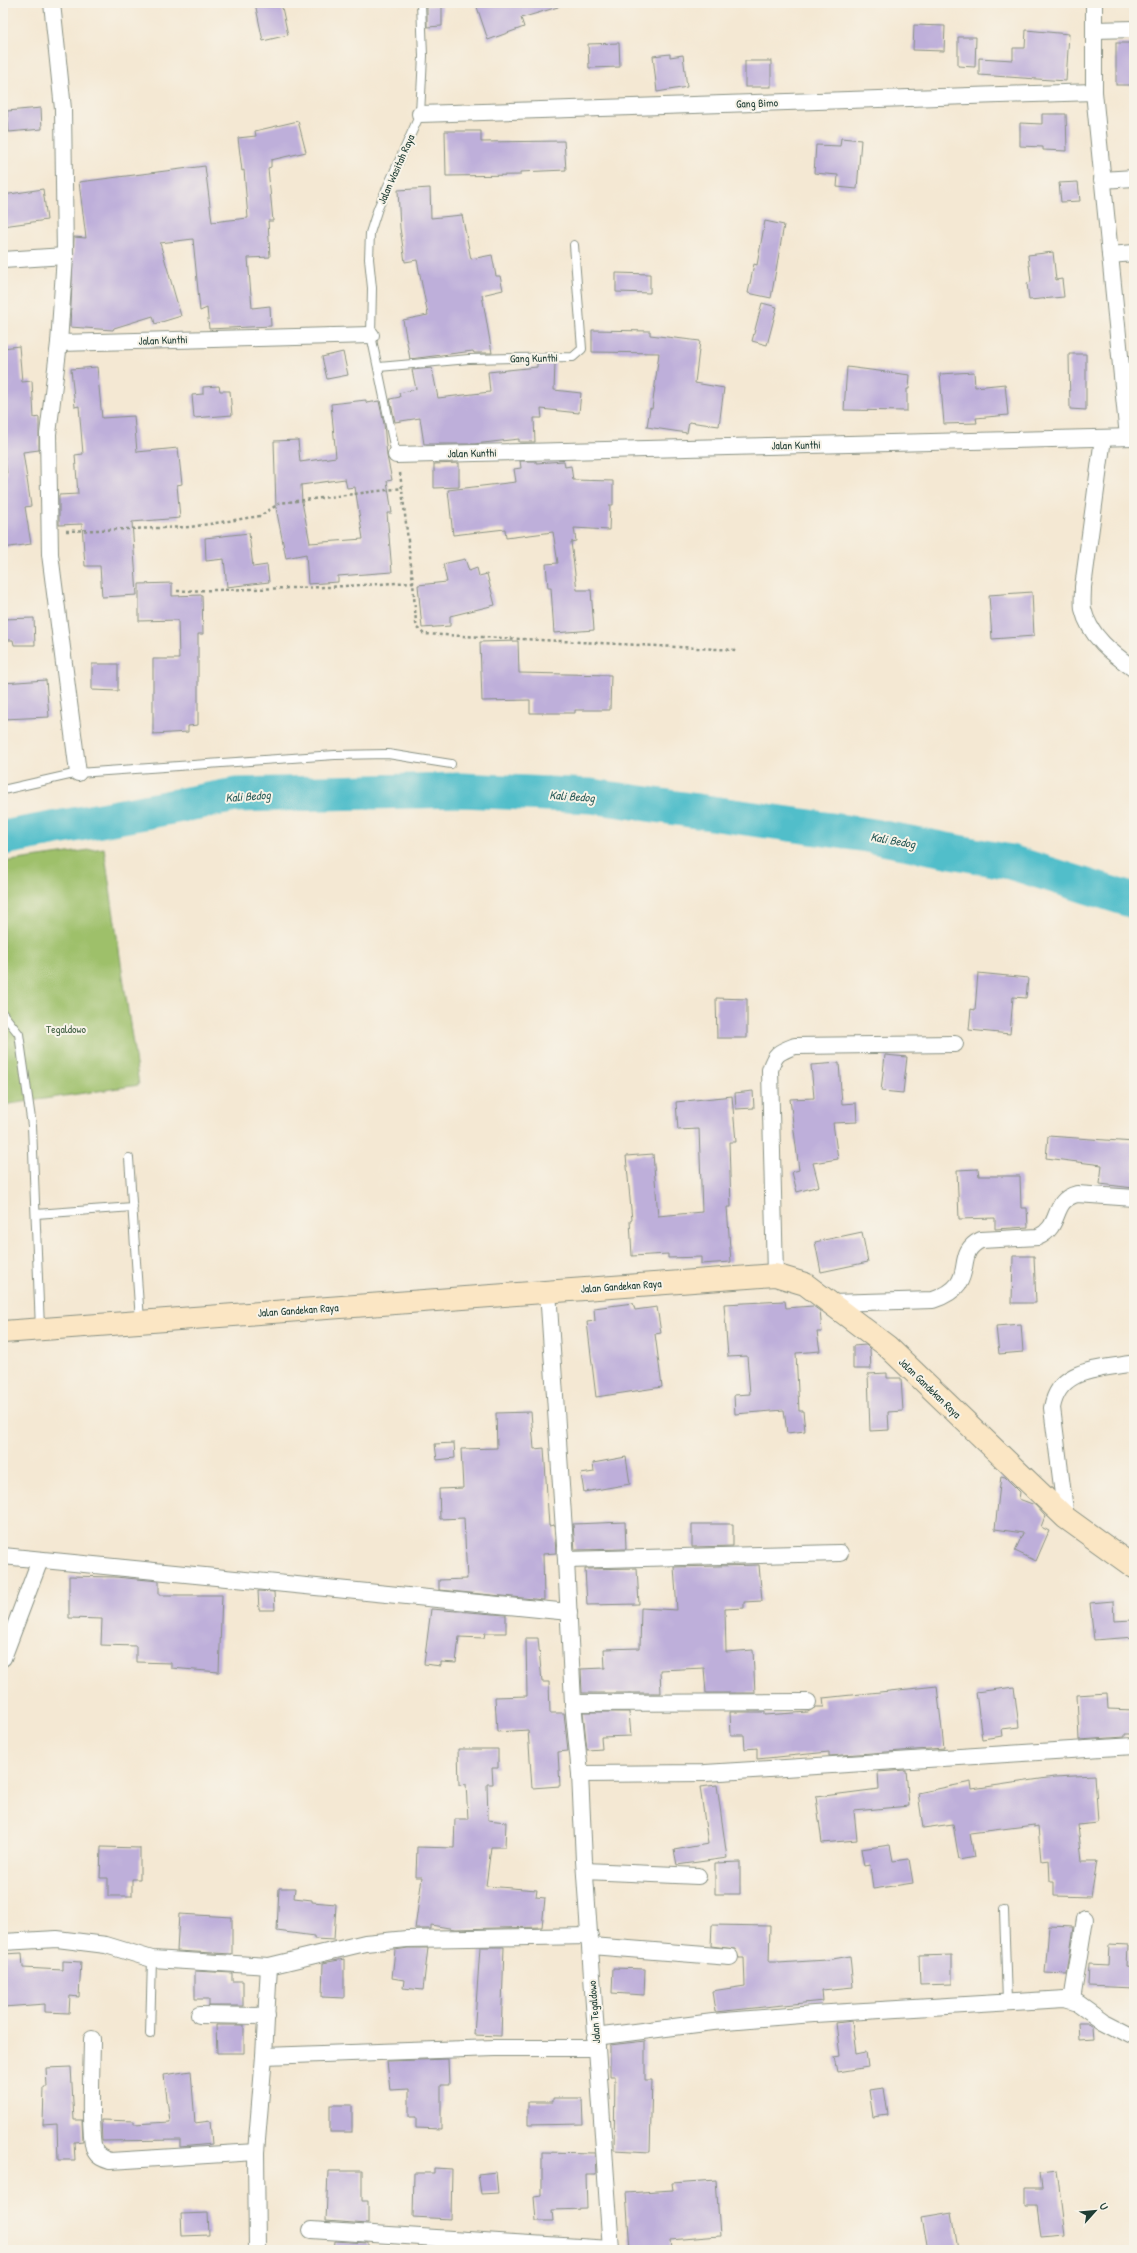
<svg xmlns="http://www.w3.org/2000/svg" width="1137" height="2253" viewBox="0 0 1137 2253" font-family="'Patrick Hand',sans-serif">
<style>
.green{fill:#9ec06a;stroke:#5e7e4f}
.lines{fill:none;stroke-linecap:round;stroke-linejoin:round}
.river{stroke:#51beca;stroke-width:35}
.building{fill:#beafda;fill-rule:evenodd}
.lane-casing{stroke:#8a9284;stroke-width:10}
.street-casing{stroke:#8a9284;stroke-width:18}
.secondary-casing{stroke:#8a9284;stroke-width:24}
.path{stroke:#8a9284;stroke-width:2.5;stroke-dasharray:3 3;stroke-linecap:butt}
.lane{stroke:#fff;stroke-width:8}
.street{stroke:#fff;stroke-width:16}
.secondary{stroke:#fbe6c4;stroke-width:22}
.labels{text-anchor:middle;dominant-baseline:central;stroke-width:4;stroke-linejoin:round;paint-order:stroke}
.street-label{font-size:11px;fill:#1f3d34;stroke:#f7f3e8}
.park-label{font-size:11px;fill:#3f5e42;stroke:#f7f3e8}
.water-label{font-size:12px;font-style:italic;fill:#2c5d5a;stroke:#f7f3e8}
</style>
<rect width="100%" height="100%" fill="#f7f3e8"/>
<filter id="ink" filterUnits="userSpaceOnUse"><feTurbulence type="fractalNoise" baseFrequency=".025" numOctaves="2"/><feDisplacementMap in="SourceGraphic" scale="8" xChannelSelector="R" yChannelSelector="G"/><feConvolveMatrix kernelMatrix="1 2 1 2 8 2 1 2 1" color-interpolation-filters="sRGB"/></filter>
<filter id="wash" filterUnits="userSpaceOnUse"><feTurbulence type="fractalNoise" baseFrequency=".012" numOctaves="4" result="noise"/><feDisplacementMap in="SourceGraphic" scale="16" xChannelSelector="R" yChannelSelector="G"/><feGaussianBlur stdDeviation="0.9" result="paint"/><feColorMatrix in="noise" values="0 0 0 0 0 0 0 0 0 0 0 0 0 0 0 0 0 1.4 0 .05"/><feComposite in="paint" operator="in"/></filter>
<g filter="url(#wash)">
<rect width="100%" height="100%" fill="#f4e8d3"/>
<polygon class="green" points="104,848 139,1085 3,1105 3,862"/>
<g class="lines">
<polyline class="river" points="3,838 236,795 462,790 591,796 867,835 1010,862 1134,901"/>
</g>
<g id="blocks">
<g class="building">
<polygon points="255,3 281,3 288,35 263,41"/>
<polygon points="489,3 558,3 558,7 521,18 524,27 488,40 477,7"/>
<polygon points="427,6 442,6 442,26 427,27"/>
<polygon points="914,25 945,26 944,51 913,50"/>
<polygon points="1026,30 1069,34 1066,81 979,75 979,58 1013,60 1013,48 1025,48"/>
<polygon points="958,37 976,37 975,67 958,66"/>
<polygon points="619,43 620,67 589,68 588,44"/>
<rect x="1116" y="43" width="18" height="42"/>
<polygon points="670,54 670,57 683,55 687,87 657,92 653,56"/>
<rect x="745" y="61" width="26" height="26"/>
<polygon points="41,108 42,129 9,132 7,111"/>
<polygon points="1042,114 1066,114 1067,151 1043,150 1043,147 1020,146 1020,123 1042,124"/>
<polygon points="298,121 306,152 271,160 271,167 268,168 273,221 268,221 270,257 248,258 252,308 270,306 271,326 209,329 207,308 200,311 193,239 160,243 181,316 155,324 153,316 114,328 113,330 70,327 74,237 86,238 79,182 205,166 212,222 248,218 244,170 242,171 238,138 256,136 255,131"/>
<polygon points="445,131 481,131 481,142 564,141 566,170 520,172 520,175 446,176"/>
<polygon points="841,138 861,140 857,189 837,187 838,175 814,173 816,145 840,146"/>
<polygon points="1078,182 1080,201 1061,202 1059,183"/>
<polygon points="430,188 431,218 462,215 471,259 492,255 496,276 500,276 503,290 482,295 492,353 474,353 473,351 410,359 403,320 428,315 417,260 405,262 400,228 398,190"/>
<polygon points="43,189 47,220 3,226 3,195"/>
<polygon points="765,221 784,225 771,298 748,293 754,264 757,265"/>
<polygon points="1053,252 1056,280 1062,279 1064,297 1029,300 1027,283 1031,282 1028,255"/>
<polygon points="616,273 650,274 650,293 616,292"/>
<polygon points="762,303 777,307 767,345 752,341"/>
<polygon points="592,330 650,331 650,335 700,341 695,383 724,388 719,426 689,422 687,433 647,427 650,408 652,409 659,353 592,352"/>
<polygon points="19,346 22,382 32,381 34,418 39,417 39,450 23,452 31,506 25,507 31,544 3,548 3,475 7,474 3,445 3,348"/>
<polygon points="343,352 348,375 327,379 322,357"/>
<polygon points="1069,354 1086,354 1086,410 1070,409"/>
<polygon points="537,363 555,363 554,390 581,393 579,413 541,409 542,418 534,418 535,442 519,442 519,439 474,444 424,444 420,418 395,422 390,399 400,397 399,393 416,389 412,370 432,368 438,398 490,392 488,372 537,367"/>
<polygon points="97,367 102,418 134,416 137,452 178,448 182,484 177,485 180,518 132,522 137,595 102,597 100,566 85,566 82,524 59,525 59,495 78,494 75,455 83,454 79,406 75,407 71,369"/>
<polygon points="847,367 910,375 909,389 907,389 907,411 844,410"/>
<polygon points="974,372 975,387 1005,384 1008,415 976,418 977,423 944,424 940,374"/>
<polygon points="219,386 220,391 230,391 232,415 194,418 192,395 203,394 203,387"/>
<path d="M366 400V403L379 401 384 424 387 456 392 480 387 481 392 513H387L392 572 338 576V582L308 584 306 554 286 558 276 508 274 441 298 440 300 462 336 457 331 404ZM345 479 347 488 355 487 363 539 310 543 302 502 301 485Z"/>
<polygon points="520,461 536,461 536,463 564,461 565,467 571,466 573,480 613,481 613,505 610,505 609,530 574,528 576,541 571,542 577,590 591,590 594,630 554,633 551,588 548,588 546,564 558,563 553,532 506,538 505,529 453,535 448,490 516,482 514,469 521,468"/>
<polygon points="459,463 459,487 434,488 434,464"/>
<polygon points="249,533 253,567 267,565 269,582 227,587 224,559 206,561 205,538"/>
<polygon points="465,559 469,571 477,568 479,576 487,574 495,605 450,616 450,626 422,628 418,585 447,582 443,564"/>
<polygon points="172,583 172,596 202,595 203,634 198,634 198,725 188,726 188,732 153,734 153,659 179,659 178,620 139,621 139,584"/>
<polygon points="1032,592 1034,636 992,639 989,595"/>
<polygon points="34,618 35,645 14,645 13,640 3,640 3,619"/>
<polygon points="518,641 519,673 611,675 610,710 575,710 575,713 530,713 530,700 482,701 480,642"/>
<polygon points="92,664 118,664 118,691 92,690"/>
<polygon points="46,680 49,717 3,719 3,683"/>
<polygon points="978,973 1028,978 1026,998 1013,997 1010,1034 969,1030 971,1009 975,1010"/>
<polygon points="716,998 747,999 747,1038 717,1038"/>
<polygon points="885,1055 907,1057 903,1093 881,1091"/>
<polygon points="839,1063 842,1104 856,1103 857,1122 833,1123 838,1159 813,1163 819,1186 797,1192 792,1172 799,1170 790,1099 814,1098 811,1065"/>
<polygon points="753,1091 754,1108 736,1109 735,1093"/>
<polygon points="732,1096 736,1142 729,1142 731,1207 727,1207 731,1262 701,1264 701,1257 668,1258 668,1254 632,1256 630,1221 632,1220 626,1156 653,1154 658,1216 702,1212 699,1129 678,1130 676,1102"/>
<polygon points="1048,1136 1134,1142 1134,1188 1100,1184 1102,1165 1046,1158"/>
<polygon points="978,1169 979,1176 1020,1176 1021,1208 1027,1208 1028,1227 995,1229 995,1218 959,1219 957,1170"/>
<polygon points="862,1232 868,1262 821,1272 815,1242"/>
<polygon points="1013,1256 1034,1256 1036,1303 1012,1303"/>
<polygon points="785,1301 786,1308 813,1306 820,1311 822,1332 817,1332 820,1351 796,1353 799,1411 803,1411 805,1431 787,1433 784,1410 735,1414 734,1395 750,1394 747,1356 728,1357 724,1304"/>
<polygon points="633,1303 635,1310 657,1307 661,1333 655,1334 662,1387 596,1397 587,1322 595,1321 594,1308"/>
<polygon points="1021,1324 1023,1352 999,1354 996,1326"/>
<polygon points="866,1345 870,1349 871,1369 853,1369 853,1346"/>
<polygon points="887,1373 887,1378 901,1378 903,1411 888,1412 889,1430 870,1431 868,1374"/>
<polygon points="531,1412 534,1449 544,1448 549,1526 554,1525 556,1553 543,1554 544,1600 439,1590 439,1580 467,1579 464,1518 440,1519 439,1489 463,1488 461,1449 497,1448 496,1413"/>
<polygon points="454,1443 455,1458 437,1460 435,1444"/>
<polygon points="626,1457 630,1484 584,1492 581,1474 594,1472 593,1463"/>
<polygon points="1001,1476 1005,1477 1020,1492 1019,1499 1035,1505 1045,1516 1041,1527 1049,1531 1036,1561 1015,1551 1023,1533 995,1529"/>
<polygon points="625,1522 626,1549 575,1550 573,1524"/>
<polygon points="692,1524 733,1524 733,1546 692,1547"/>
<polygon points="759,1565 762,1601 744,1602 744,1608 725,1609 726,1652 753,1650 755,1693 706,1693 704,1668 660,1670 661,1693 582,1693 581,1669 605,1668 604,1649 640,1648 641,1608 677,1610 674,1567"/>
<polygon points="637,1568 639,1604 587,1605 585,1569"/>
<polygon points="69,1576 115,1577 159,1581 159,1595 222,1595 219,1672 171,1668 171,1663 136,1662 136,1646 101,1645 102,1619 69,1618"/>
<polygon points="258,1591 274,1592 275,1610 259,1610"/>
<polygon points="1113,1601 1114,1621 1132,1620 1134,1637 1094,1640 1090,1603"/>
<polygon points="431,1609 506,1615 506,1633 485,1633 484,1638 459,1637 456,1663 441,1662 441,1666 424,1664"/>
<polygon points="526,1638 538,1638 542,1682 549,1682 550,1713 564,1713 568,1751 558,1752 560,1786 532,1788 528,1730 497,1732 495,1697 527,1696"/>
<polygon points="937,1686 944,1748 829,1756 829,1752 757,1759 757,1748 745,1749 744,1735 731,1735 730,1712 765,1712 765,1715 808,1712 816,1707 824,1707 823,1698"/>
<polygon points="1014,1687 1019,1727 1002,1729 1003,1736 982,1739 976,1692"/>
<polygon points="1107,1693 1108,1709 1134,1710 1134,1734 1125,1734 1125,1737 1079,1740 1077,1695"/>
<polygon points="583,1712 629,1712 631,1736 601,1737 602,1749 587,1750"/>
<polygon points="458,1749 498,1749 498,1768 492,1768 493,1784 487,1784 488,1820 506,1822 505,1847 491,1847 486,1886 537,1890 536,1897 545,1898 542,1927 455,1929 431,1925 431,1929 415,1929 422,1877 416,1877 417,1847 454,1848 455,1819 468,1819 466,1784 459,1785"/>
<polygon points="906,1770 909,1806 854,1811 857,1840 822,1843 816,1797 879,1789 878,1772"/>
<polygon points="1095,1775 1098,1823 1078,1825 1082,1861 1097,1861 1091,1897 1054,1896 1054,1881 1050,1881 1049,1860 1041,1861 1038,1827 1034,1828 1034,1825 970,1833 974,1857 959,1860 953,1824 923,1828 918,1793 971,1782 972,1789 1054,1777"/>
<polygon points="717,1785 727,1858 677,1865 674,1850 708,1844 700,1787"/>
<polygon points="890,1845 893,1861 909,1859 913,1883 873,1889 870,1865 864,1866 861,1849"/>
<polygon points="101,1847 140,1848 140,1879 132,1879 132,1896 108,1896 108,1878 100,1878"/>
<polygon points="740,1862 740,1894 715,1894 715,1863"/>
<polygon points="279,1888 295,1888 294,1898 312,1900 312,1902 336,1904 334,1940 314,1939 314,1936 277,1931"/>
<polygon points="179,1914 232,1917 232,1954 177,1951"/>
<polygon points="712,1925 770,1926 769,1962 778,1962 778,1963 827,1960 850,1956 853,1987 822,1990 823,2001 715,2012 712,1991 745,1986 744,1958 739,1958 735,1949 711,1946"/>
<polygon points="1049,1926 1074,1927 1067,1974 1045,1973"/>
<polygon points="1109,1945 1128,1946 1127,1966 1134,1967 1134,1988 1088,1986 1089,1964 1108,1965"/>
<polygon points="480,1947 504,1947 501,2036 474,2035"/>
<polygon points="408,1948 428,1948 423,1990 403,1988 404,1980 392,1978 395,1950"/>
<polygon points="22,1953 23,1968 63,1970 63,1961 81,1962 79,1997 70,1996 69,2013 45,2012 45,2004 3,2007 3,1954"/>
<polygon points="952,1955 952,1984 920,1985 919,1956"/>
<polygon points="344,1959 344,1998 322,1997 323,1963"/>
<polygon points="613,1968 645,1969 644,1995 612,1993"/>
<polygon points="195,1971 232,1973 232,1981 243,1981 243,2006 209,2006 209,1999 195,1999"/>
<polygon points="852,2021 856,2054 866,2052 868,2067 837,2072 834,2057 840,2056 836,2023"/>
<polygon points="1078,2023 1089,2023 1093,2026 1094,2039 1079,2040"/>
<polygon points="216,2025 244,2025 244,2053 217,2053"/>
<polygon points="645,2041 645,2080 652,2080 650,2152 614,2150 615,2076 610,2076 610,2045"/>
<polygon points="448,2059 449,2085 441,2085 441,2129 416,2128 416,2117 409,2117 409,2089 390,2090 387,2061"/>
<polygon points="71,2067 74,2120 82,2120 83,2141 74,2142 75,2160 58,2160 57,2124 43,2125 44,2087 47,2087 46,2068"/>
<polygon points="191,2071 195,2123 210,2121 212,2144 180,2147 180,2140 102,2141 101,2120 134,2121 134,2124 170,2122 164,2075"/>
<polygon points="884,2088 888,2115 873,2117 869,2090"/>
<polygon points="553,2098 582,2098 583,2124 528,2125 528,2102 553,2102"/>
<rect x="330" y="2105" width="22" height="27"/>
<polygon points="542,2152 595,2153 596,2175 586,2175 587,2209 552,2210 553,2221 536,2221 534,2197 542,2196"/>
<polygon points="434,2168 452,2169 451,2219 413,2217 414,2173 434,2173"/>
<polygon points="328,2171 362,2171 362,2201 368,2201 368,2224 326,2221"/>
<polygon points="1057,2171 1065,2235 1041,2237 1037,2205 1026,2205 1026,2190 1043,2190 1041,2173"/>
<polygon points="496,2172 498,2193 481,2194 478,2174"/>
<polygon points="716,2180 720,2236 670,2240 671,2250 630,2250 626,2193 673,2190 672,2183"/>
<polygon points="952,2212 958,2250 928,2250 922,2217"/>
<polygon points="208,2213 209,2235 182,2236 181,2214"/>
<polygon points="335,2241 368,2243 368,2250 334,2250"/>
</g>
</g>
</g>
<g filter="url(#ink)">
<use href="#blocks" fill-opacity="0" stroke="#8a9284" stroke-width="1"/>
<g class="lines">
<g class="lane-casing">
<g id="lane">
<polyline points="379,367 469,359 573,357 582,349 574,245"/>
<polyline points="396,455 371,335 372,288 369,259 370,233 378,208 420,114 423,56 421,3"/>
<polyline points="3,790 78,773 335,755 388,754 451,764"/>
<polyline points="3,1014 19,1034 32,1126 40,1329"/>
<polyline points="129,1158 140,1321"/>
<polyline points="36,1214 133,1207"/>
<polyline points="1004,1910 1007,2002"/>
<polyline points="150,2034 152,1959"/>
</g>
</g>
<g class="street-casing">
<g id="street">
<polyline points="52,3 63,109 65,256 59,343 48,434 50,554 78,773"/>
<polyline points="1094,3 1094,92 1128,437"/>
<polyline points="1095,30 1134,29"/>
<polyline points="420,114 1094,92"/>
<polyline points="1102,180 1134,178"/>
<polyline points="1110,255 1134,253"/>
<polyline points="3,260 65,256"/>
<polyline points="59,343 371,335"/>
<path d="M1103 438 1083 587C1083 594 1082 602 1083 609 1089 636 1113 654 1134 669"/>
<polyline points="396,455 1134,437"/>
<path d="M775 1275 770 1070C775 1053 779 1052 795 1046L955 1044"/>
<polyline points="548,1291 566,1560 573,1703 580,1774 584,1861 611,2250"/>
<path d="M831 1303 933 1300C982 1284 950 1254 981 1240L1038 1237C1063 1226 1050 1201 1077 1194L1134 1198"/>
<path d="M1066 1518 1052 1408C1059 1367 1099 1370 1134 1363"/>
<polyline points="3,1556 569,1612"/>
<polyline points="566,1560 840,1553"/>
<polyline points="3,1658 40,1560"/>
<polyline points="573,1703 808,1702"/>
<polyline points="580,1774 705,1773 1134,1746"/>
<polyline points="585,1871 698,1876"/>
<polyline points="3,1942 57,1939 106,1945 152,1959 269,1966 264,2056 495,2048 597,2048"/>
<polyline points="591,1946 730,1957"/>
<polyline points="269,1966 365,1943 407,1939 590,1936"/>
<polyline points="1072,2000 1085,1919"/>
<polyline points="199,2015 267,2016"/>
<polyline points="595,2037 713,2022 814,2014 1065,1999 1078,2003 1103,2021 1134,2037"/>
<path d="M92 2039C92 2059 88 2138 95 2151 98 2157 103 2159 110 2161L256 2152"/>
<polyline points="311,2230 611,2249"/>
<polyline points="257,2250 256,2152 264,2056"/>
</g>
</g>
<g class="secondary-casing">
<polyline id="secondary" points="3,1332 775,1275 805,1284 887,1346 1066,1518 1134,1567"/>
</g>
<g class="path">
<polyline points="400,473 413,582 416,623 417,628 424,634 736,650"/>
<polyline points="66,531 190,527 260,516 280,503 403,488"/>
<polyline points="177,591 328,587 413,582"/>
</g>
<use href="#lane" class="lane"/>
<use href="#street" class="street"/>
<use href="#secondary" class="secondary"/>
</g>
</g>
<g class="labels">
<g class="street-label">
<text transform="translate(757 103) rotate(-2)">Gang Bimo</text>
<text transform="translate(396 169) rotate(-66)">Jalan Wasitah Raya</text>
<text transform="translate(163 340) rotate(-2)">Jalan Kunthi</text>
<text transform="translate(534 358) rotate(-1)">Gang Kunthi</text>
<text transform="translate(796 445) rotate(-1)">Jalan Kunthi</text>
<text transform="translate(472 453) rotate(-1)">Jalan Kunthi</text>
<text transform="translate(621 1286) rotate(-4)">Jalan Gandekan Raya</text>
<text transform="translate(298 1310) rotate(-4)">Jalan Gandekan Raya</text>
<text transform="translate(930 1388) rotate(44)">Jalan Gandekan Raya</text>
<text transform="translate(594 2012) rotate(-94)">Jalan Tegaldowo</text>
</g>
<g class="park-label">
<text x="66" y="1029">Tegaldowo</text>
</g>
<g class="water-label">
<text transform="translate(248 796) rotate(-4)">Kali Bedog</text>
<text transform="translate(572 796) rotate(4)">Kali Bedog</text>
<text transform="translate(893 840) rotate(10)">Kali Bedog</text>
</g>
</g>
<rect width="1137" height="2253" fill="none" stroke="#f7f3e8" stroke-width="16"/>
<g transform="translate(1095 2211) rotate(63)" stroke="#f7f3e8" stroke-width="3" paint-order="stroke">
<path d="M0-3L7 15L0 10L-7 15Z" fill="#1f3d34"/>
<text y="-6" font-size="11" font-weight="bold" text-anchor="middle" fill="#1f3d34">U</text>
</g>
</svg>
